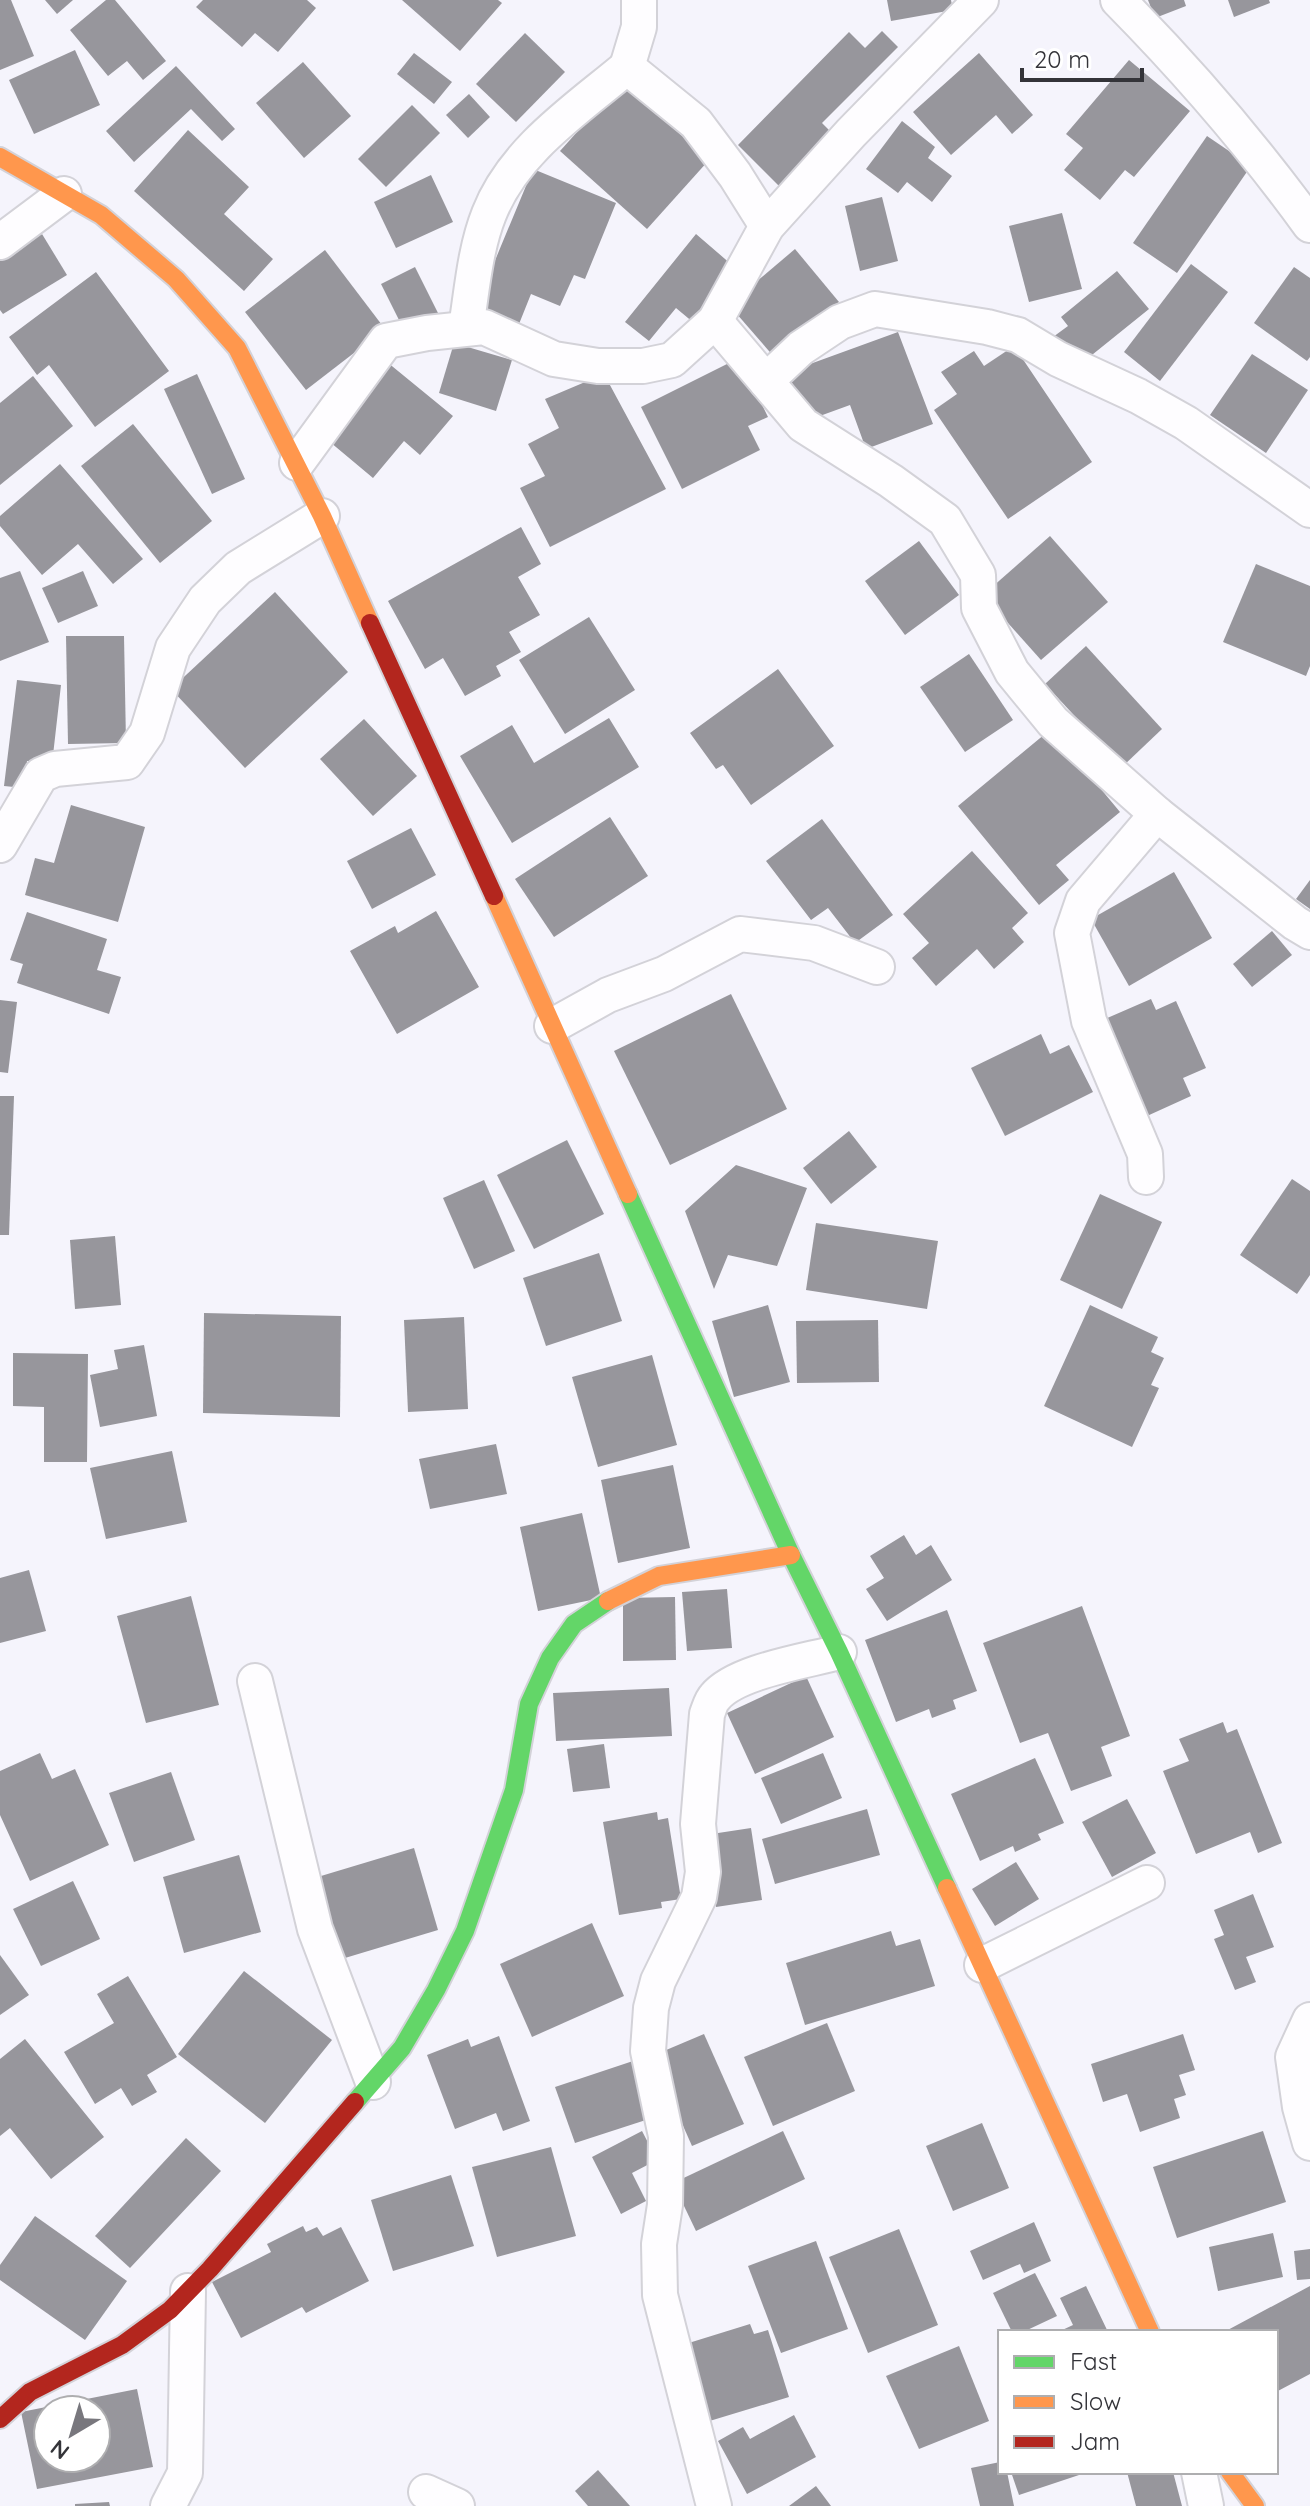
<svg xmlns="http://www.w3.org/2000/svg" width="1310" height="2506" viewBox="0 0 1310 2506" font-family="Quicksand,sans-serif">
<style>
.building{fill:#97969c;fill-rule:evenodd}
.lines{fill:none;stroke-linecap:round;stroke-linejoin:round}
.street-casing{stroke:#d3d2d8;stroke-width:38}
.fast-casing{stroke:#d3d2d8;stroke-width:22}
.slow-casing{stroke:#d3d2d8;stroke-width:22}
.jam-casing{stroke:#d3d2d8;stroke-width:22}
.street{stroke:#fefdff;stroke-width:34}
.fast{stroke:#63d668;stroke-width:18}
.slow{stroke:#ff974d;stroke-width:18}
.jam{stroke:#b3261e;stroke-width:18}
</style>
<rect width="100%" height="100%" fill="#f5f4fc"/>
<g class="building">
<polygon points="0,0 11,0 34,56 0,70"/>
<polygon points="45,0 73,0 57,14"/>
<polygon points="106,0 115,0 166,61 143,80 127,61 108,76 70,30"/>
<polygon points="203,0 307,0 316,8 278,52 255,33 242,47 196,7"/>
<polygon points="402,0 498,0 502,3 460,51"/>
<polygon points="887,0 951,0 953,10 891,21"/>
<polygon points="1148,0 1184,0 1186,6 1155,18"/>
<polygon points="1228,0 1269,0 1270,3 1234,17"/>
<polygon points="882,31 898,47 822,123 835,136 782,189 738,145 849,32 865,48"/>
<polygon points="525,33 565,72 516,122 476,84"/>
<polygon points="75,50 100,105 34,134 9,80"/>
<polygon points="414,53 452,82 434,104 397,74"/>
<polygon points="979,53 1033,115 1012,134 996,115 951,155 913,112"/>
<polygon points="1129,60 1190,111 1134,177 1125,170 1100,200 1064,170 1083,148 1066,134"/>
<polygon points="303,62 351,116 304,158 256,103"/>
<polygon points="176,66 235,129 222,141 191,109 134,162 106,131"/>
<polygon points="622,82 709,160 647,229 560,151"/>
<polygon points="469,94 490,117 468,138 446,115"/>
<polygon points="412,105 440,133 386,187 358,159"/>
<polygon points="902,121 935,147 928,158 952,176 932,202 907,182 898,193 866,169"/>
<polygon points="188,130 249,187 224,214 273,259 244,291 134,191"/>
<polygon points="1207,136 1251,166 1177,273 1133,243"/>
<polygon points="533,169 616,203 585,279 574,275 560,306 531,294 517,329 474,311"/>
<polygon points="431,175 453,222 396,248 374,202"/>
<polygon points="882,197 898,261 860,271 845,206"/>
<polygon points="1062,213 1082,289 1029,302 1009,226"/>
<polygon points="42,234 67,275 3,314 0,310 0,260"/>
<polygon points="696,234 732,265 694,323 676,308 649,341 625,322"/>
<polygon points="795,249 839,302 775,358 729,305"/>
<polygon points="325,250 385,329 306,390 245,312"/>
<polygon points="1191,264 1228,292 1160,381 1124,352"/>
<polygon points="415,267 439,315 405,332 381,284"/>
<polygon points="1294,267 1310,278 1310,357 1307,361 1254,323"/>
<polygon points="1117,271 1149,309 1077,367 1053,337 1068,326 1061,317"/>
<polygon points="96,272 169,371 95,427 49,365 37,375 9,337"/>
<polygon points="898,332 933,424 866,449 850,405 806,421 788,372"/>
<polygon points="454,343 512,360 496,411 439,393"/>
<polygon points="1014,346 1092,462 1008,519 934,410 957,394 941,372 974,351 984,366"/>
<polygon points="1252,354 1308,390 1266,453 1210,415"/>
<polygon points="739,358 768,417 748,426 760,450 682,489 641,407"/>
<polygon points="387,362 453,416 420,455 404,441 373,478 324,437"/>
<polygon points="197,374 245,479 212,494 164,389"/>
<polygon points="604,374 666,489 550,547 520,488 545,476 528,444 559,428 545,399"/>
<polygon points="33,376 73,426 0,485 0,403"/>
<polygon points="133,424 212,521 160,563 81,466"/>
<polygon points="60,464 143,559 113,584 78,544 42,575 0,526 0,516"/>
<polygon points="521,527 541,564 518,577 540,615 509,632 521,652 496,666 501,676 465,696 443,658 425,669 388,601"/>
<polygon points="1050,536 1108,602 1041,660 983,595"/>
<polygon points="919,541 959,595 905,635 865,581"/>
<polygon points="1256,564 1310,586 1310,666 1306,676 1223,642"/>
<polygon points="20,571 49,642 0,661 0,578"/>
<polygon points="83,571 98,606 58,623 42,588"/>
<polygon points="275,592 348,672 245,768 171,689"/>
<polygon points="589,617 635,690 565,734 519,660"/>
<polygon points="66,636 124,636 126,743 68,744"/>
<polygon points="1086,646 1162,729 1122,767 1045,684"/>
<polygon points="969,654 1013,720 965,752 920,687"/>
<polygon points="778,669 834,746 751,805 723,765 716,769 690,733"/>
<polygon points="17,680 61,685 52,764 27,761 24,788 4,786"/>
<polygon points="609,718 639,767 512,843 460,756 512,725 534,763"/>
<polygon points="364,719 417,776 373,816 320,759"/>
<polygon points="1051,729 1120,812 1056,865 1069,880 1039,905 958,806"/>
<polygon points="71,805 145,827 118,922 25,895 35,858 54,863"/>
<polygon points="610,817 648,876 554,937 515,879"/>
<polygon points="822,819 893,915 855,943 828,908 811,920 766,861"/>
<polygon points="411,828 436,875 372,909 347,861"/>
<polygon points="972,851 1028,913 1012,928 1024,942 994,969 977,949 936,986 912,958 929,943 903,914"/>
<polygon points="1174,872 1212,938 1129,986 1091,919"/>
<polygon points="1310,880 1310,909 1296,899"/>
<polygon points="436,911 479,987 397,1034 350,951 395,926 398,933"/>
<polygon points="27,912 107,939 97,970 121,977 109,1014 17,983 23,964 10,960"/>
<polygon points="1272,931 1292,955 1252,987 1233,964"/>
<polygon points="731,994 787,1109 670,1165 614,1051"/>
<polygon points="1151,999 1156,1010 1176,1001 1206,1068 1183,1078 1191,1096 1147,1116 1105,1019"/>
<polygon points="0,1000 17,1002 8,1073 0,1072"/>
<polygon points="1041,1034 1050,1054 1069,1045 1093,1092 1005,1136 971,1068"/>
<polygon points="0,1096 14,1096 9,1235 0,1235"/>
<polygon points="849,1131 877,1167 831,1204 803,1168"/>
<polygon points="567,1140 604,1214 534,1249 497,1175"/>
<polygon points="736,1165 807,1188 777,1266 728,1255 714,1289 685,1211"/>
<polygon points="1292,1179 1310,1191 1310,1275 1297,1294 1240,1255"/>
<polygon points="484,1180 515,1251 474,1269 443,1198"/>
<polygon points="1100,1194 1162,1222 1122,1309 1060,1280"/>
<polygon points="816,1223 938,1241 927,1309 806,1290"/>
<polygon points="115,1236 121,1305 75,1309 70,1240"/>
<polygon points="599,1253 622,1321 546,1346 523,1278"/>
<polygon points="768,1305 790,1382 734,1397 712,1321"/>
<polygon points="1090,1305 1158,1337 1151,1352 1164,1358 1151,1385 1159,1388 1132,1447 1044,1406"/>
<polygon points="204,1313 341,1316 340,1417 203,1413"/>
<polygon points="464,1317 468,1409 408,1412 404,1320"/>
<polygon points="878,1320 879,1382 797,1383 796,1321"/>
<polygon points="144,1345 157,1416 100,1427 90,1375 118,1369 114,1350"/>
<polygon points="13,1353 88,1354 87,1462 44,1462 44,1407 13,1406"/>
<polygon points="652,1355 677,1445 598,1467 572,1377"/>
<polygon points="496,1444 507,1494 430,1509 419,1459"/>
<polygon points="172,1451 187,1522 106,1539 90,1468"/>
<polygon points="673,1465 690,1548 618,1563 601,1480"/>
<polygon points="582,1513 601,1598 538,1611 520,1527"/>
<polygon points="904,1535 916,1555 931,1545 952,1580 887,1621 866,1589 884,1578 870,1556"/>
<polygon points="29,1570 46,1631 0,1643 0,1578"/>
<polygon points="727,1589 732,1648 687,1651 682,1592"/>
<polygon points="191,1596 219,1705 146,1723 117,1616"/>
<polygon points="675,1597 676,1660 623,1661 623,1598"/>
<polygon points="1082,1606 1130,1736 1101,1747 1112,1776 1071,1791 1048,1733 1020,1743 983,1643"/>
<polygon points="947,1610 977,1691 953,1700 956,1709 932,1718 929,1709 896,1722 865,1640"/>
<polygon points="806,1676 834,1737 755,1774 727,1713"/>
<polygon points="669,1688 672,1736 556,1741 553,1693"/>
<polygon points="1223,1722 1227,1733 1237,1729 1282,1843 1258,1853 1250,1832 1196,1854 1163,1771 1189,1761 1179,1739"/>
<polygon points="604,1744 610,1788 573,1792 567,1749"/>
<polygon points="40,1753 52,1779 75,1769 109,1845 30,1881 0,1815 0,1771"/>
<polygon points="823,1753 842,1798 781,1824 761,1778"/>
<polygon points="1035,1758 1064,1823 1038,1834 1041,1840 1015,1852 1013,1846 980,1861 951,1794"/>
<polygon points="171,1772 195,1840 134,1862 109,1793"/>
<polygon points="1127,1799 1156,1853 1112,1877 1082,1822"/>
<polygon points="867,1809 880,1855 775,1884 762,1839"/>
<polygon points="657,1812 658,1820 668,1818 681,1899 661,1902 662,1908 619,1915 603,1822"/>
<polygon points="751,1828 762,1900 716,1907 705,1835"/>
<polygon points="414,1848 438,1930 335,1961 311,1879"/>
<polygon points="239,1855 261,1932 184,1953 163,1877"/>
<polygon points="1016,1862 1039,1899 995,1926 972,1889"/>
<polygon points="73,1881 100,1939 41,1966 13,1909"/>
<polygon points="1253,1894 1274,1947 1246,1957 1256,1982 1235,1990 1214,1939 1224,1935 1214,1910"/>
<polygon points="592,1923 624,1996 532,2037 500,1964"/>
<polygon points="891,1931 896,1946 920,1939 935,1986 805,2025 786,1963"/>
<polygon points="0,1955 29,1995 0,2015"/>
<polygon points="244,1971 332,2040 265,2123 178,2054"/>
<polygon points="128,1976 177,2057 147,2075 157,2092 132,2106 121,2088 95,2104 64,2052 114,2023 97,1994"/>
<polygon points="827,2023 855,2091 773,2126 744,2057"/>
<polygon points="704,2034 744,2124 692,2146 652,2056"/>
<polygon points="1183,2034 1195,2070 1179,2075 1186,2095 1174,2099 1180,2118 1140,2132 1127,2094 1103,2102 1091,2064"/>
<polygon points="499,2036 530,2121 503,2131 496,2113 455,2129 427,2055 468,2039 471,2047"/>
<polygon points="25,2039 104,2137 51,2179 10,2128 0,2136 0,2059"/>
<polygon points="633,2061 652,2118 575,2143 555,2087"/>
<polygon points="982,2123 1009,2188 953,2211 926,2146"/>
<polygon points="642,2131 657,2160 632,2173 646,2201 621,2214 592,2157"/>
<polygon points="783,2131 805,2179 696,2231 673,2183"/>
<polygon points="1263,2131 1286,2202 1177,2238 1153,2167"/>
<polygon points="186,2138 221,2171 130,2268 95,2236"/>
<polygon points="551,2147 576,2236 497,2257 472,2167"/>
<polygon points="451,2175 474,2246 393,2271 371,2200"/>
<polygon points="35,2216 127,2281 85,2340 0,2280 0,2265"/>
<polygon points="1034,2222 1051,2261 1024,2273 1020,2264 983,2280 970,2251"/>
<polygon points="303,2226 306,2232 317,2227 323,2236 341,2227 369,2281 306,2313 302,2307 241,2338 212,2282 271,2252 267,2244"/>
<polygon points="899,2229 938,2325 868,2353 829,2257"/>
<polygon points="1273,2233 1283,2277 1218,2291 1209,2247"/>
<polygon points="816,2241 848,2329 781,2353 748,2266"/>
<polygon points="1310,2249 1310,2279 1297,2280 1294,2251"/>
<polygon points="1035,2273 1057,2316 1023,2332 1012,2332 993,2293"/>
<polygon points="1086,2286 1108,2332 1058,2332 1073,2325 1060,2298"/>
<polygon points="1310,2286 1310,2374 1276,2392 1276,2332 1224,2332"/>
<polygon points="750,2324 754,2334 768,2330 789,2397 703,2423 679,2346"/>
<polygon points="959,2346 989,2421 919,2449 886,2376"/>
<path d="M137 2389 153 2467 37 2489 21 2412ZM48 2410H96V2458H48Z"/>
<polygon points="794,2415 816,2457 747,2494 718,2441 743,2427 750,2439"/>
<polygon points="1000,2462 1000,2472 1007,2472 1014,2506 980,2506 971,2468"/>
<polygon points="598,2470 630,2506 588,2506 575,2491"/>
<polygon points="1011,2472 1085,2472 1085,2473 1019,2495"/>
<polygon points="1127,2472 1173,2472 1182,2506 1136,2506"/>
<polygon points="816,2486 831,2506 789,2506"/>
<polygon points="109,2502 110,2506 75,2506 75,2504"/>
</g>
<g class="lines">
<g class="street-casing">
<g id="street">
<polyline points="639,0 639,27 627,67 696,123 735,175 767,226"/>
<path d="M1118 0C1188 71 1252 145 1310 225"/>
<polyline points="0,242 64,194"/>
<polyline points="715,321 803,425 891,481 945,520 978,575 979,608 1012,672 1053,722 1157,814 1295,923 1310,932"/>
<path d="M466 328C472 290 475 249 489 214 514 150 577 109 627 67"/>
<polyline points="766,381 801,348 840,322 875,309 987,327 1018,335 1058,359 1138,396 1186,423 1310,510"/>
<polyline points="297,463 386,341 427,333 484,327 554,359 598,366 643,366 672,360 715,321 767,226 851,133 981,0"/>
<polyline points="0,845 41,775 55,769 127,762 147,733 173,648 205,600 238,568 322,516"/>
<polyline points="552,1026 608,995 664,974 740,934 814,943 877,967"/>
<polyline points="1146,1177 1145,1154 1089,1021 1072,933 1083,901 1157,814"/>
<polyline points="255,1681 315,1929 373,2082"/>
<polyline points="982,1965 1147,1883"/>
<polyline points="1310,2020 1293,2057 1300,2107 1310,2143"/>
<polyline points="1199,2472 1206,2506"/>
<polyline points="426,2492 457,2506"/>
<polyline points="168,2506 185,2473 188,2291"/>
<path d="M714 2506 660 2295 659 2244 665 2205 666 2136 648 2051 651 2008 658 1981 699 1897 703 1872 698 1824 707 1714C709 1709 711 1701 715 1697 736 1671 807 1661 839 1652"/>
</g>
</g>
<g class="fast-casing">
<g id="fast">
<polyline points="628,1194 791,1555 839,1652 947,1888"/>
<polyline points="355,2102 402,2048 436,1990 465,1931 514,1790 529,1704 550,1658 574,1624 608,1601"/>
</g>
</g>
<g class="slow-casing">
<g id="slow">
<polyline points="0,157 101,215 176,279 237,348 322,516 370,623"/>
<polyline points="494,896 628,1194"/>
<polyline points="608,1601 659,1576 791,1555"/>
<polyline points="947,1888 1150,2332"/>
<polyline points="1230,2472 1255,2506"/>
</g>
</g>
<g class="jam-casing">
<g id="jam">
<polyline points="370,623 494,896"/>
<polyline points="0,2419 30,2392 122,2345 170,2310 210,2269 355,2102"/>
</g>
</g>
<use href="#street" class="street"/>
<use href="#fast" class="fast"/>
<use href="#slow" class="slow"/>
<use href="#jam" class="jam"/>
</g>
<rect x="998" y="2330" width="280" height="144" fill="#ffffff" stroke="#aeaeb0" stroke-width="2"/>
<rect x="1014" y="2356" width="40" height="12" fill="#63d668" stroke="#aeaeb0" stroke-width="2"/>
<text x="1070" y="2370" font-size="24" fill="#343439">Fast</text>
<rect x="1014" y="2396" width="40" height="12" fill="#ff974d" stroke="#aeaeb0" stroke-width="2"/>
<text x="1070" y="2410" font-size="24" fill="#343439">Slow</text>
<rect x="1014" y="2436" width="40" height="12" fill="#b3261e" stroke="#aeaeb0" stroke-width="2"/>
<text x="1070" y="2450" font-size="24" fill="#343439">Jam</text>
<g transform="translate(72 2434) rotate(218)"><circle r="38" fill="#ffffff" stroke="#aeaeb0" stroke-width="2"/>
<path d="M0-6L14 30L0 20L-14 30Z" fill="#78777d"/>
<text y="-12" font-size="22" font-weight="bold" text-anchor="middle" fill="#343439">N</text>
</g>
<path d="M1022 68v12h120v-12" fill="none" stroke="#343439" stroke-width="4"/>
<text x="1034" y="68" font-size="24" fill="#343439" stroke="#ffffff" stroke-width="6" paint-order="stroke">20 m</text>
</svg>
